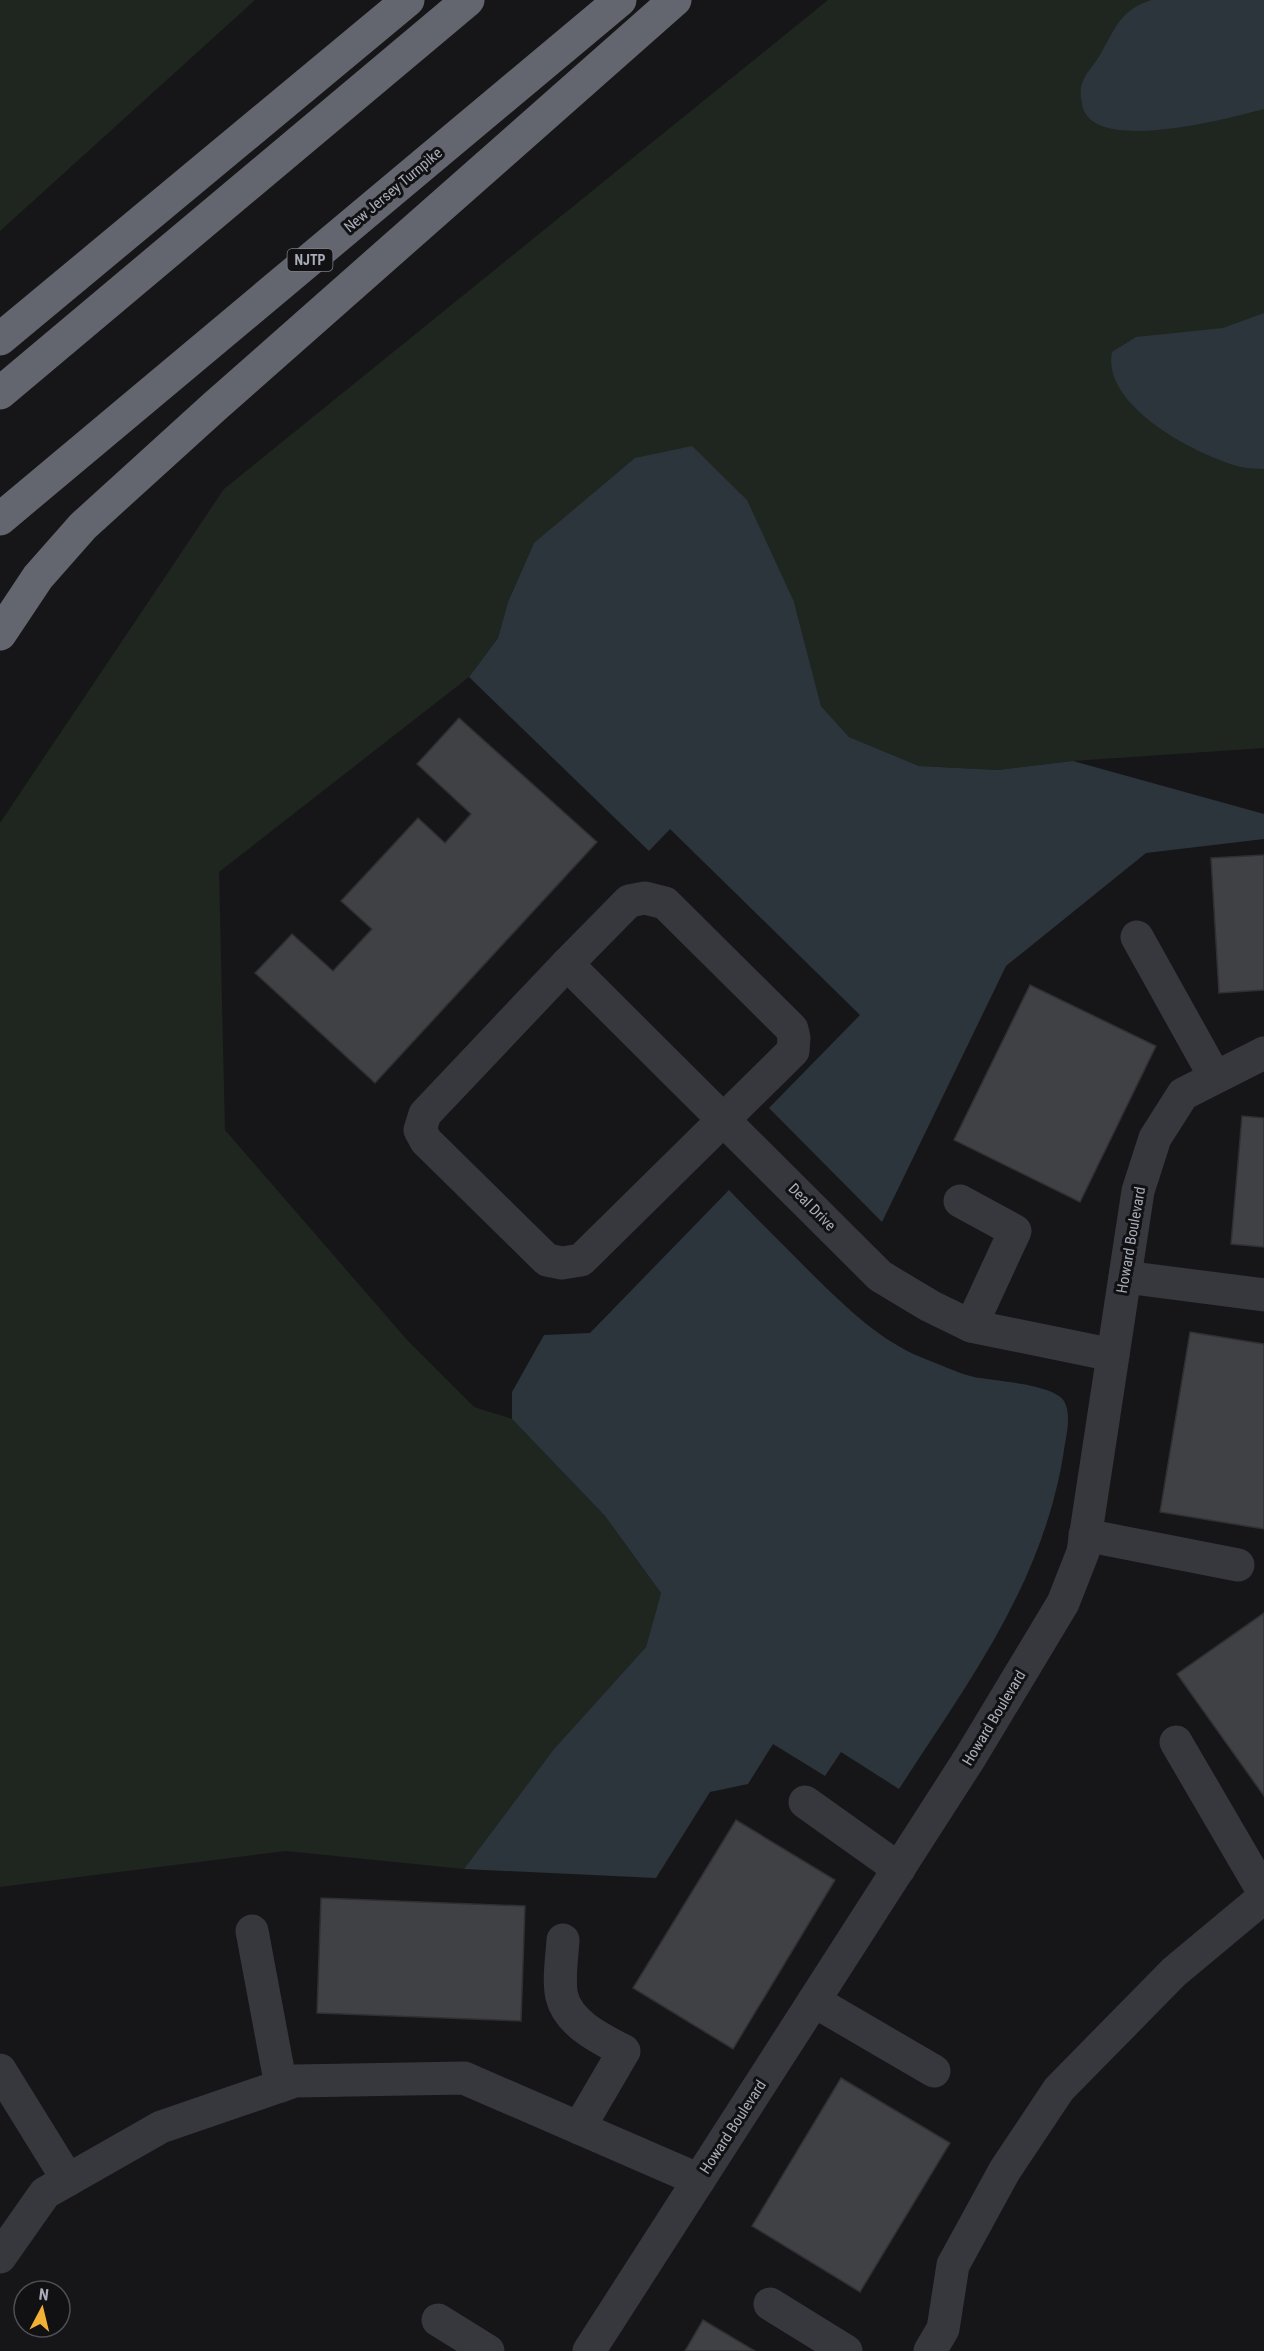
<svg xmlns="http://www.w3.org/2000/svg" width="1264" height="2351" viewBox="0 0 1264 2351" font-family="'Roboto Condensed',sans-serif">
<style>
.green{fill:#1e261f}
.water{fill:#2c353c}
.building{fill:#404145;stroke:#303034;stroke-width:1.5}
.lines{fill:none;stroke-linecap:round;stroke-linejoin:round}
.minor{stroke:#37383d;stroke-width:33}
.highway{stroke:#63666e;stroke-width:33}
.labels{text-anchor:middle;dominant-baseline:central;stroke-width:6;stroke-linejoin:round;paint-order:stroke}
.shield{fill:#111113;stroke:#7b7e86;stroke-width:1.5}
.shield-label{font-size:14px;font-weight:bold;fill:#a8adb8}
.street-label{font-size:15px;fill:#a8adb8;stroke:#111113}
</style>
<rect width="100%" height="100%" fill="#161618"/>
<g class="green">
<polygon points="0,0 255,0 0,231"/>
<polygon points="828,0 1264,0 1264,748 1073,761 998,770 919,766 849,737 821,706 794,602 534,543 508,602 498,638 469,677 219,872 225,1130 408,1341 474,1407 512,1419 605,1516 661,1593 646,1647 554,1749 464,1869 286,1851 0,1887 0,823 224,489"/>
</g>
<g class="water">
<path d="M1151 0H1264V109C1230 118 1097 154 1083 108 1081 99 1079 90 1083 81 1087 71 1095 64 1100 55 1116 28 1119 11 1151 0Z"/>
<path d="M1264 313V469C1256 469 1248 468 1241 467 1198 456 1101 406 1112 352L1136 337 1223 328Z"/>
<polygon points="692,446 747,500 794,602 821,706 849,737 919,766 998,770 1073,761 1264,814 1264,839 1146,853 1006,966 882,1222 769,1108 860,1015 670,829 649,851 469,677 498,638 508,602 534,543 635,458"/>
<path d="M729 1190C757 1219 786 1248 815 1277 847 1308 880 1341 923 1358 939 1364 957 1373 974 1377 994 1381 1053 1384 1064 1401 1072 1415 1066 1436 1064 1450 1044 1582 969 1681 899 1789L841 1752 825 1776 773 1744 748 1784 710 1792 656 1878 464 1869 554 1749 646 1647 661 1593 605 1516 512 1419V1392L544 1335 590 1333Z"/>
</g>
<g class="building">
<polygon points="459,718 597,842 375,1083 255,973 292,934 333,971 372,929 341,901 418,818 445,843 471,814 417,764"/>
<polygon points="1264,855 1264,990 1219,993 1211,858"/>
<polygon points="1030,985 1156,1046 1080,1202 954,1140"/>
<polygon points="1242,1116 1264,1118 1264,1247 1231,1244"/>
<polygon points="1190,1332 1264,1344 1264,1529 1160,1512"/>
<polygon points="1264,1613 1264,1796 1177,1674"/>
<polygon points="736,1820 835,1880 733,2049 633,1988"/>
<polygon points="321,1898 525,1906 521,2021 317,2013"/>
<polygon points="841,2078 950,2143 860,2292 752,2226"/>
<polygon points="703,2320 755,2351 685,2351"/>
</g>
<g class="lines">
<g class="minor">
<polygon points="645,898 665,903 792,1029 794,1038 793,1051 581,1260 562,1263 547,1260 426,1141 420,1130 425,1114 567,964 629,901"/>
<polyline points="1137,937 1215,1077"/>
<polyline points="567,964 880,1276 930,1306 971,1326 1113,1355"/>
<polyline points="960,1201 1015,1231 971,1326"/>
<polyline points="1125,1277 1264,1295"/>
<polyline points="1085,1535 1238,1565"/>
<polyline points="1176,1742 1264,1893"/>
<polyline points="805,1802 899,1869"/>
<polyline points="252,1931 281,2086"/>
<path d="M563 1940C562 1958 558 1980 562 1997 569 2024 601 2039 624 2051L579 2128"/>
<polyline points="814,2001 934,2071"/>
<polyline points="0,2070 68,2180"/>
<polyline points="0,2257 45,2193 161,2127 295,2081 464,2078 699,2180"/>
<polyline points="770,2304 846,2351"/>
<polyline points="438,2320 488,2351"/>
<polyline points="589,2351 971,1756 1063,1603 1083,1552 1138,1191 1155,1138 1183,1094 1264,1053"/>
<polyline points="930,2351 943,2329 953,2265 1005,2170 1059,2089 1174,1972 1264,1897"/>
</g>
<g class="highway">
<polyline points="0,339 408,0"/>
<polyline points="0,393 468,0"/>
<polyline points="0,519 620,0"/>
<polyline points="0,634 38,577 83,526 214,407 675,0"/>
</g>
</g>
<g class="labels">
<rect class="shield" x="287.5" y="249" width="45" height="22" rx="4.5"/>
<g class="shield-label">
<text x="310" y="260">NJTP</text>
</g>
<g class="street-label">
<text transform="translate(393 190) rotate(-40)">New Jersey Turnpike</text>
<text transform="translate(812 1207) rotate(45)">Deal Drive</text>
<text transform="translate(1131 1240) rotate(-80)">Howard Boulevard</text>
<text transform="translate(994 1718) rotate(-59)">Howard Boulevard</text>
<text transform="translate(733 2127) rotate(-57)">Howard Boulevard</text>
</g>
</g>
<g transform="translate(42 2309) rotate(7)"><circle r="28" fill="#111113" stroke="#4d4f55" stroke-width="1.5"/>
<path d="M0-4.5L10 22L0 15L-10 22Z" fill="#f2b134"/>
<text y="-9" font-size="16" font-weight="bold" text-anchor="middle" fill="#a8adb8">N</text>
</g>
</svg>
